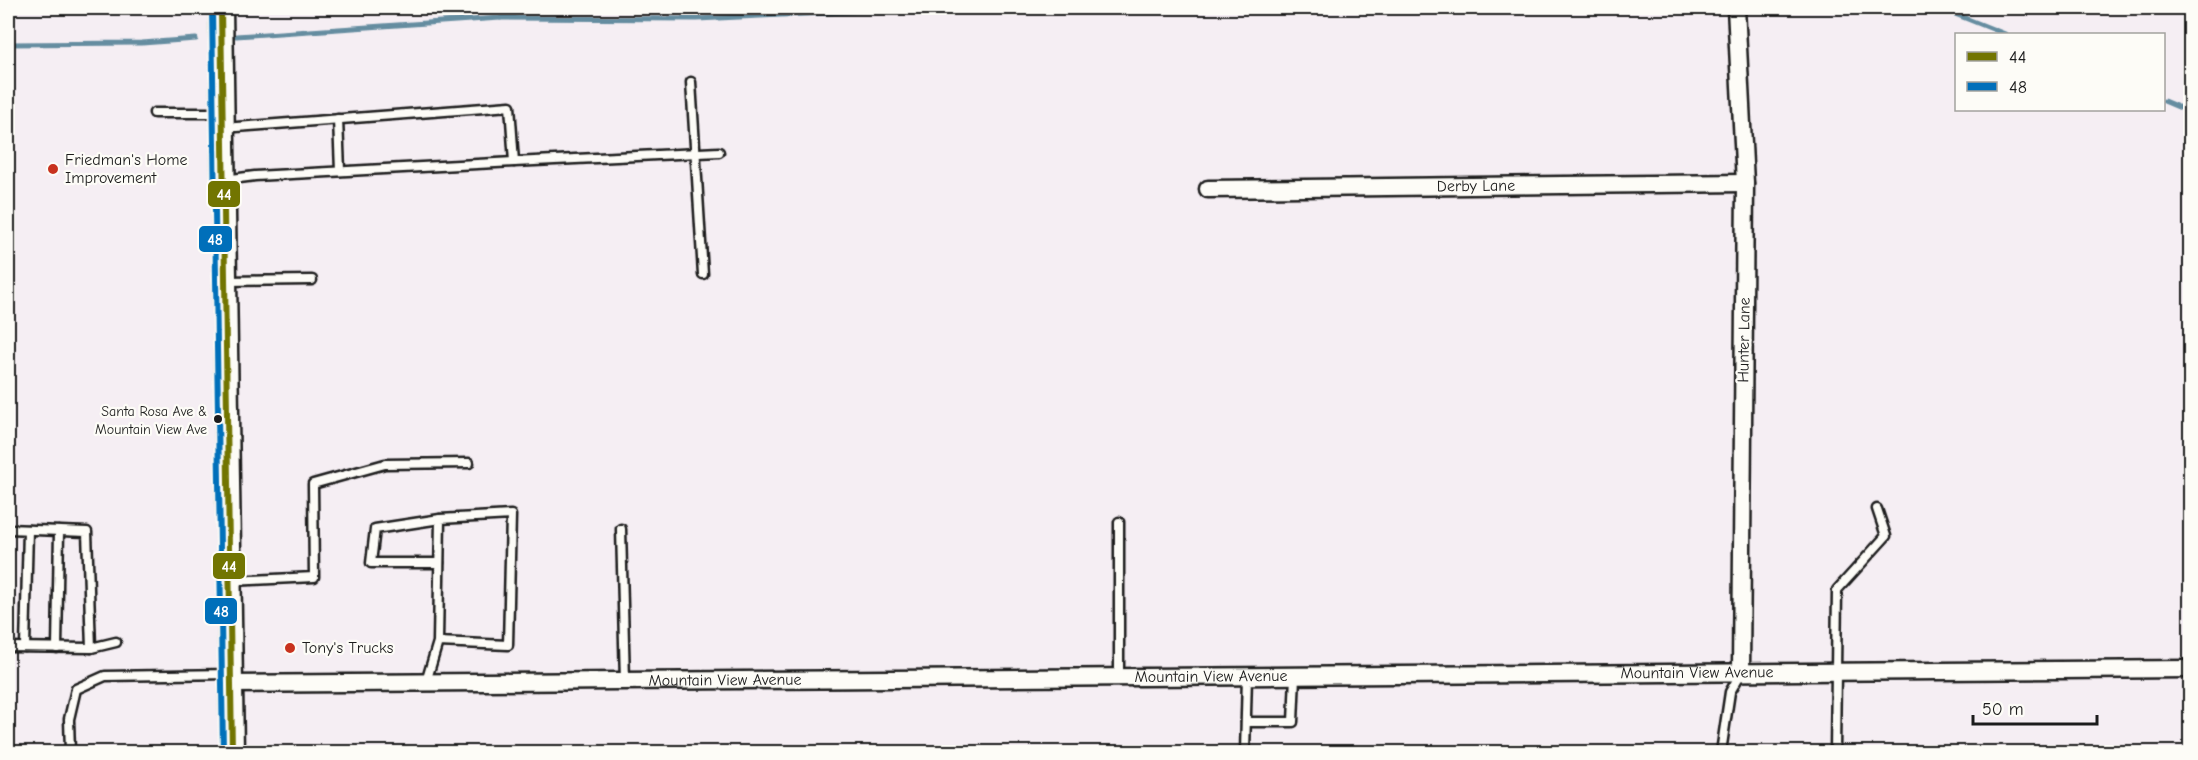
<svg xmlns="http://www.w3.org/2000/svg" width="2198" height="760" viewBox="0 0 2198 760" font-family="'Comic Neue',sans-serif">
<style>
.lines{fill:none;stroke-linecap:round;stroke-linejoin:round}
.stream{stroke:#658da0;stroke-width:5}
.service-casing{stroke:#1c1c1c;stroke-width:13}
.minor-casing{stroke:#1c1c1c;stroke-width:21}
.secondary-casing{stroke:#1c1c1c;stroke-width:27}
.service{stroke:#fdfcf7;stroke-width:8}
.minor{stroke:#fdfcf7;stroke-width:16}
.secondary{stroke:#fdfcf7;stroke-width:22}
.bus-1-casing{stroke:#fdfcf7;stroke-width:10}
.bus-2-casing{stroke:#fdfcf7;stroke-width:10}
.bus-1{stroke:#727501;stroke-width:6}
.bus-2{stroke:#006fba;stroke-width:6}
.poi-dot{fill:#c8321e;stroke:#fdfcf7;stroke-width:2}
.bus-dot{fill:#1c1c1c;stroke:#fdfcf7;stroke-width:2}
.labels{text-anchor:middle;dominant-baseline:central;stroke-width:4.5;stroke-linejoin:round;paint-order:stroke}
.bus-label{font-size:14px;fill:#1c1c1c;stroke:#fdfcf7;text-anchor:end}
.poi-label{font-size:16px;fill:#1c1c1c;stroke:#fdfcf7;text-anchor:start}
.street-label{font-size:16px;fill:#1c1c1c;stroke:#fdfcf7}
.line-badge{stroke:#fdfcf7;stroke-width:2}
.badge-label{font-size:16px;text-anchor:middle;font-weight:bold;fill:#fff}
</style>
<rect width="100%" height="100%" fill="#f5eef3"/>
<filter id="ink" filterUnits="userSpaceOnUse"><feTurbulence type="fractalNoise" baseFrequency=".0167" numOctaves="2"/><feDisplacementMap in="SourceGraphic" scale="12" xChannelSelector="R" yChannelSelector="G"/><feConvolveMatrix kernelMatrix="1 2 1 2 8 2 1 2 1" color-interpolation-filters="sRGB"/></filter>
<g filter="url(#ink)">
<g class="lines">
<g class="stream">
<polyline points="1940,8 2005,34"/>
<polyline points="500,18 697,19 931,8"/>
<polyline points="236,36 500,18 533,8"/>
<polyline points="8,44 142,43 196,39"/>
<polyline points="2164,101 2190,112"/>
</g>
<g class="service-casing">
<g id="service">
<polyline points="691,82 703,274"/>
<polyline points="154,113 220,113"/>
<polyline points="338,119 340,171"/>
<polyline points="223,128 510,106 514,162 719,152"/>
<polyline points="224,180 255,176 514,162"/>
<polyline points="225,281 312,280"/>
<polyline points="1119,522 1119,677"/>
<polyline points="8,529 87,532 91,648"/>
<polyline points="621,529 625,681"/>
<polyline points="439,563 371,563 375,529 440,519"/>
<polyline points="230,581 314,577 313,484 385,464 469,463"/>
<polyline points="8,647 91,648 116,642"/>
<polyline points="25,647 28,530"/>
<polyline points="57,648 59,531"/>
<polyline points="426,682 438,642 440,519 511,515 508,645 438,642"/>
<polyline points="1246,722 1293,722 1295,676"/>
<polyline points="70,752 69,719 76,689 105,676 230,674"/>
<polyline points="1245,752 1247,676"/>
<polyline points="1721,752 1730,692 1741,673"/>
<polyline points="1835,752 1837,590 1886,536 1877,509"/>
</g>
</g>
<g class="minor-casing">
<g id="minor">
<polyline points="1736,8 1745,183 1741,672"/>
<path id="s1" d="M1208 189 1745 183"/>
<path id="s2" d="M230 684 2190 669"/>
</g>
</g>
<g class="secondary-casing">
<polyline id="secondary" points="221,8 232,752"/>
</g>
<use href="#service" class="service"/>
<use href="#minor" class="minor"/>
<use href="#secondary" class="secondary"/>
<g class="bus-1-casing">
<polyline id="bus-1" points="221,8 232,752"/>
</g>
<g class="bus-2-casing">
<polyline id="bus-2" points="212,8 223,752"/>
</g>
<use href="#bus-1" class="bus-1"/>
<use href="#bus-2" class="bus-2"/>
</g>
</g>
<g class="poi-dot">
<circle cx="53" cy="169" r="6"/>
<circle cx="290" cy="648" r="6"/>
</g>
<circle class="bus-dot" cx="218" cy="419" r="5"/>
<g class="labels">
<g class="bus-label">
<text x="207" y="411">Santa Rosa Ave &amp;<tspan x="207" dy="18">Mountain View Ave</tspan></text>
</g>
<g class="poi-label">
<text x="65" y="160">Friedman's Home<tspan x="65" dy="18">Improvement</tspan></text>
<text x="302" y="648">Tony's Trucks</text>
</g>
<g class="street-label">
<text stroke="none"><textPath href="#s1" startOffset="268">Derby Lane</textPath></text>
<text transform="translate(1744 340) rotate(-89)">Hunter Lane</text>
<text stroke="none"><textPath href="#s2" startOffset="1467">Mountain View Avenue</textPath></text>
<text stroke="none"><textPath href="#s2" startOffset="981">Mountain View Avenue</textPath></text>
<text stroke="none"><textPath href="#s2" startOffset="495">Mountain View Avenue</textPath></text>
</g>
</g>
<g class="line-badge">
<rect x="207" y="180" width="34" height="28" rx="6" fill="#727501"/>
<rect x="198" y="225" width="35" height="28" rx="6" fill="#006fba"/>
<rect x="212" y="552" width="34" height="28" rx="6" fill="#727501"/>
<rect x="204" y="597" width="34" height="28" rx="6" fill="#006fba"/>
</g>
<g class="badge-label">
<text x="224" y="200">44</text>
<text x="215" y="245">48</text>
<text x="229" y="572">44</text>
<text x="221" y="617">48</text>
</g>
<rect width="2198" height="760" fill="none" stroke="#fdfcf7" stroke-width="30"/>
<rect x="15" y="15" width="2168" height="730" fill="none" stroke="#1c1c1c" stroke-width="2" filter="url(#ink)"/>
<rect x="1955" y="33" width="210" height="78" fill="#fdfcf7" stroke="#a3a29f" stroke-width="1.5"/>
<rect x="1967" y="52" width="30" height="9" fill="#727501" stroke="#a3a29f" stroke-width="1.5"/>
<text x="2009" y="63" font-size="18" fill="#1c1c1c">44</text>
<rect x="1967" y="82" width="30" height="9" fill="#006fba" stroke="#a3a29f" stroke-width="1.5"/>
<text x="2009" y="93" font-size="18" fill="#1c1c1c">48</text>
<path d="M1973 715v9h124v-9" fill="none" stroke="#1c1c1c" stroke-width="3"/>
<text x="1982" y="715" font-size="18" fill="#1c1c1c" stroke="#fdfcf7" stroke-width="4.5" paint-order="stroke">50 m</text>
</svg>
